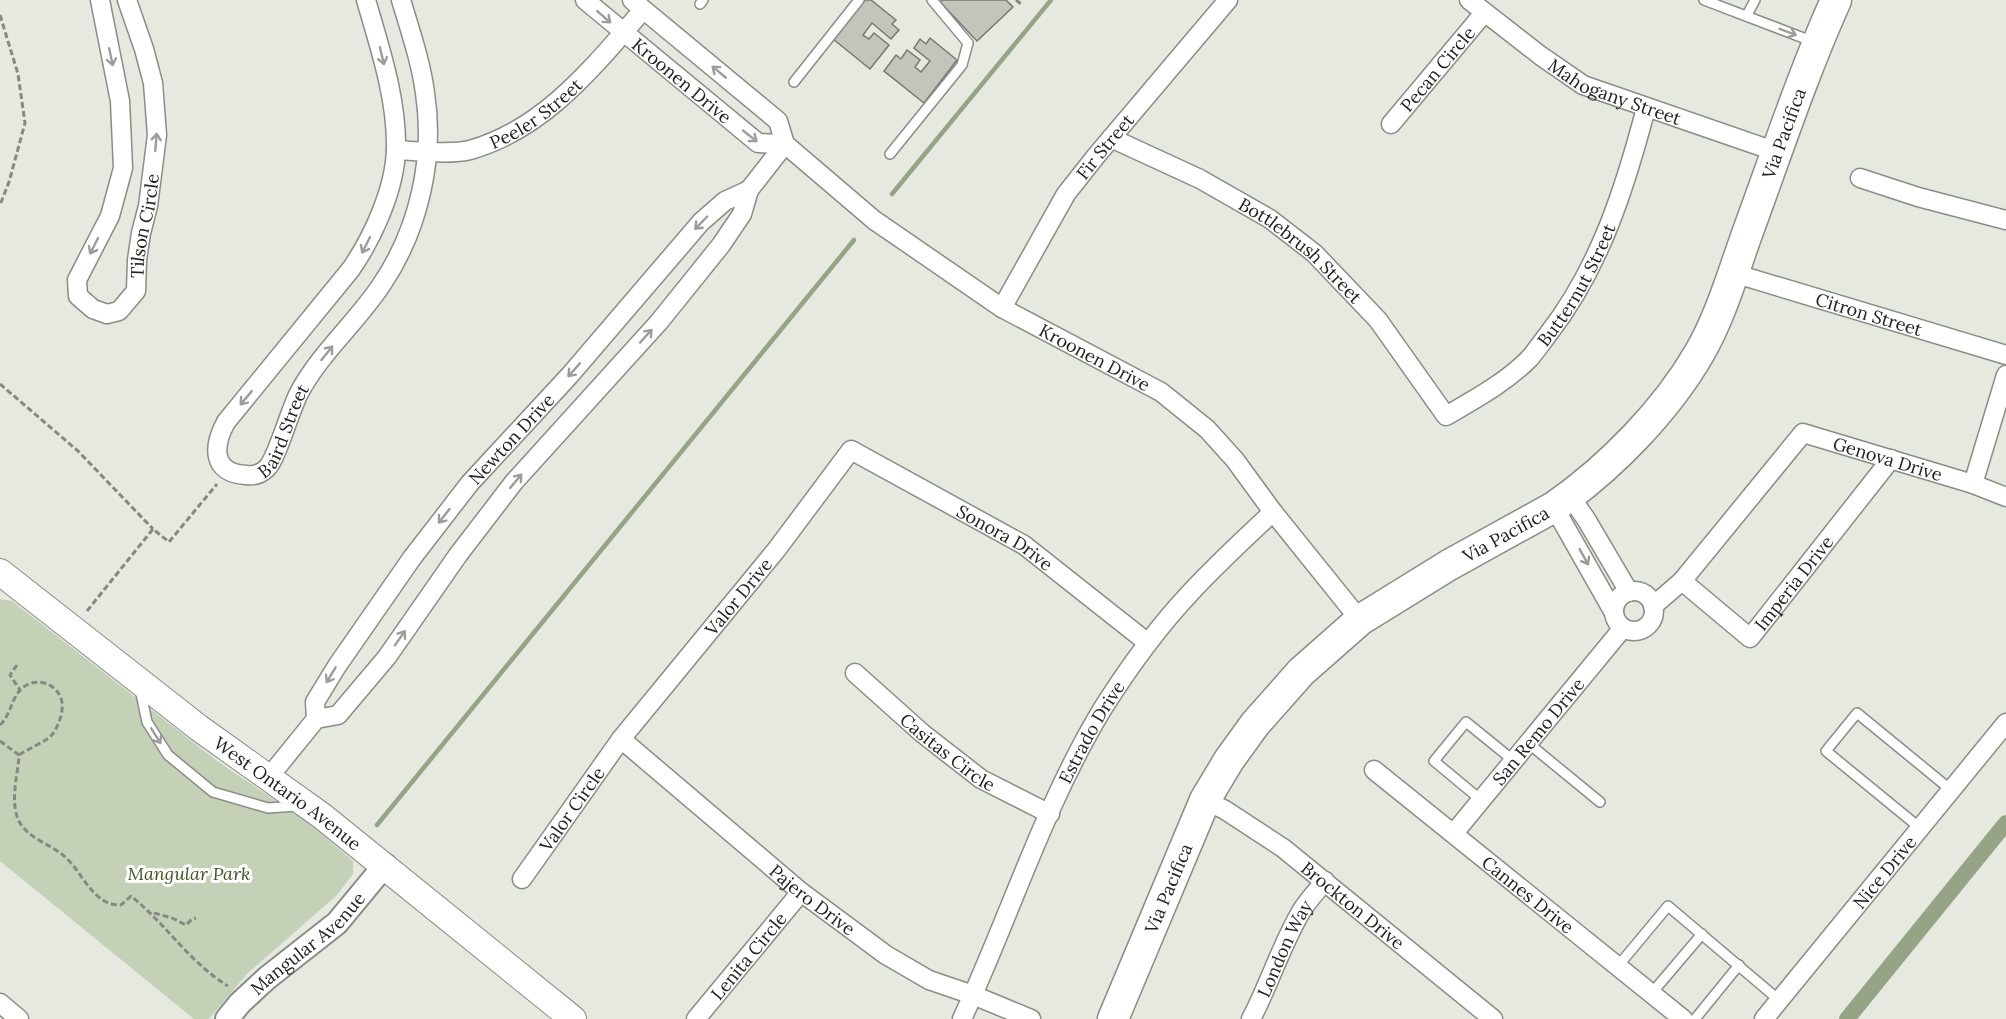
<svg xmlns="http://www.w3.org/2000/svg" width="2006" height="1019" viewBox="0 0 2006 1019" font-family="Lora,serif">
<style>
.green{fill:#c5d1b7}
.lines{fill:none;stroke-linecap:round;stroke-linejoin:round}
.stream{stroke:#96a485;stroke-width:4.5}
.canal{stroke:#96a485;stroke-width:16}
.building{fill:#c1c5bc;stroke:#757971;stroke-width:1.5}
.service-casing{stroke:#8a8d85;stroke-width:12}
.minor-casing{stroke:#8a8d85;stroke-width:21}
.tertiary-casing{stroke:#8a8d85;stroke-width:26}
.secondary-casing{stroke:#8a8d85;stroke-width:28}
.primary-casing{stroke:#8a8d85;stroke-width:33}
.path{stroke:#868983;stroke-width:3;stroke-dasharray:6 3;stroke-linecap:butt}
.service{stroke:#fff;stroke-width:9}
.minor{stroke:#fff;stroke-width:18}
.tertiary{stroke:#fff;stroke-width:22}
.secondary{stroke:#fff;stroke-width:26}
.primary{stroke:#fff;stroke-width:30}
.oneway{stroke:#9c9c9b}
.labels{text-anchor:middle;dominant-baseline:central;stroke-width:6;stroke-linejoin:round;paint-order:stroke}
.street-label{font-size:18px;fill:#222320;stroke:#fff}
.park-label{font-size:18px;font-style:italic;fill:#415423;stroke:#fff}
</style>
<rect width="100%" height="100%" fill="#e5e9e0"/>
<polygon class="green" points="0,599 12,601 217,761 309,823 353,861 353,874 337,895 247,974 209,1019 194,1019 0,861"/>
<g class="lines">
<g class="stream">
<polyline points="892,194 1051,0"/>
<polyline points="377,825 854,240"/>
</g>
<polyline class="canal" points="1847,1019 2006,823"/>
</g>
<g class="building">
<polygon points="865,0 871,0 896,20 892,24 899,30 891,39 872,23 863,35 869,39 874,33 889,45 870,69 833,39"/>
<polygon points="943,0 1006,0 1013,7 977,41 940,2"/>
<polygon points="930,38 957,60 924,103 884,71 896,55 901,59 907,50 920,60 915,67 921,72 930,61 914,48 920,39 926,44"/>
</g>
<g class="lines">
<g class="service-casing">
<g id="service">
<polyline points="1704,0 1814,42"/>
<polyline points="700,4 703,0"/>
<polyline points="1747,15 1755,0"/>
<polyline points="794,82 859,0"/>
<polyline points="890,154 962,65 968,43 932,0"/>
<polyline points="140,689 147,722 168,755 213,792 268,808 297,806"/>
<polyline points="1528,743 1600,802"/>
<polyline points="1481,800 1434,761 1466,722 1514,761"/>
<polyline points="1920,828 1826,751 1857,713 1951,790"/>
<polyline points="1618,966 1668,906 1779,1000"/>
<polyline points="1651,994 1702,934"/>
<polyline points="1695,1019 1739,965"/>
</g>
</g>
<g class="minor-casing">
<g id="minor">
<path id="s1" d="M100 0 120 101 123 168 110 216 77 280 78 296 93 309 107 314 119 311 136 291 137 260 141 233 148 206 157 135 153 83 144 49 127 0"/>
<path id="s2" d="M366 0C380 48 397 99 396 149 395 189 373 237 351 269L226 422C213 446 211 473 246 475 253 476 261 474 267 468 277 458 290 410 299 393 320 353 357 322 382 284 419 229 435 158 425 93 421 62 410 30 401 0"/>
<path id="s3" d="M585 0 758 143 785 144"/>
<path id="s4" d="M632 0 778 121 785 144 874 220 1002 308 1161 392 1207 429 1235 460 1273 512 1360 620"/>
<path id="s5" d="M1469 0 1541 56 1583 85 1777 152"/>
<path id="s6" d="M1391 124 1484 13"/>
<path id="s7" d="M1111 138 1200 179 1270 219 1314 253 1378 320 1446 416C1475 399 1505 383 1529 359 1536 351 1542 342 1549 333 1600 267 1625 188 1646 108"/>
<path id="s8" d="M396 150C416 151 451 155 470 150 545 129 594 66 643 10"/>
<polyline points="1860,178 1918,197 2006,220"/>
<path id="s9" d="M1733 273 2006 355"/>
<path id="s10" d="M1002 308 1066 194 1096 156 1228 0"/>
<polyline points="1973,484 2006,375"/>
<polyline points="1570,496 1586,519 1629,592"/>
<polyline points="1554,507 1613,611"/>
<path id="s11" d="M1682 581 1750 638 1891 459"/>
<circle cx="1634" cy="611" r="20"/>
<path id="s12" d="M1653 606 1682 581 1803 433 1973 484 2006 497"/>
<path id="s13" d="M855 673 922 733 981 779 1050 814"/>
<path id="s14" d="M316 719 315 702 337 666 412 558 470 483 570 375 701 222 725 201 749 190"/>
<path id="s15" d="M621 739 801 892 886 955 929 980 973 995 1031 1019"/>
<path id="s16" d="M1374 770 1683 1019"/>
<polyline points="269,777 316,719 338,715 387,657 458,555 514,482 659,322 721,245 742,214 749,190 785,144"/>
<path id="s17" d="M1205 800 1225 810 1283 848 1493 1019"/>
<path id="s18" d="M1454 833 1623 628"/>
<path id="s19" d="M522 879 621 739 777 549 851 450 1024 545 1148 643"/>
<polyline points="0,1003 19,1019"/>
<path id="s20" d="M696 1019 801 892"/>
<path id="s21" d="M962 1019C1010 916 1044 805 1103 708 1129 667 1158 627 1191 592 1217 564 1245 538 1273 512"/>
<path id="s22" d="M1251 1019C1270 983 1281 945 1302 910 1308 900 1317 891 1325 881"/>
<path id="s23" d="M1764 1019 2006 723"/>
</g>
</g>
<g class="tertiary-casing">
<g id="tertiary">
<path id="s24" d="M227 1019 240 1003 267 978 337 923 385 865"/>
</g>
</g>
<g class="secondary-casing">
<g id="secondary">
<path id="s25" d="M0 572 199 728 322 816 573 1019"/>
</g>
</g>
<g class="primary-casing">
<g id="primary">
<path id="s26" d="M1113 1019 1205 800 1229 760 1255 724 1301 672 1360 620 1449 565 1554 507C1610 468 1666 411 1700 352 1721 315 1733 273 1747 234 1776 155 1802 76 1836 0"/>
</g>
</g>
<g class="path">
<polyline points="1016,0 1021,4"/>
<polyline points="0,15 18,74 25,123 9,182 0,205"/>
<polyline points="0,384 78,451 153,529"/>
<polyline points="87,611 153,529 169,542 217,484"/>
<polyline points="17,665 10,675 20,690"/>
<path d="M0 725C12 714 11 695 25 686 37 678 54 683 60 696 66 707 59 727 51 736 48 740 26 750 19 755"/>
<path d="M0 741 19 755C18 775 10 799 18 819 26 838 49 843 64 856 78 868 85 886 100 898 106 903 113 905 121 905L131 896C166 924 190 963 228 986"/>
<polyline points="154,913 172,918 186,925 192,919 196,918"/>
</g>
<use href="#service" class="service"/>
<use href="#minor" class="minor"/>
<use href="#tertiary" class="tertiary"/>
<use href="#secondary" class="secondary"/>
<use href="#primary" class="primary"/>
</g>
<defs><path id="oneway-shaft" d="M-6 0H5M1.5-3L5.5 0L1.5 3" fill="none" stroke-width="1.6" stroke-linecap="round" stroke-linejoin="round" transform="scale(1.5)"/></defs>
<g class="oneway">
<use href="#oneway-shaft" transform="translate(604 17) rotate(41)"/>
<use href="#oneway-shaft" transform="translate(1788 32) rotate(21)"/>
<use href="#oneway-shaft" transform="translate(382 56) rotate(76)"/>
<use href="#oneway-shaft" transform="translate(111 57) rotate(78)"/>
<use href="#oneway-shaft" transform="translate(719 72) rotate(-140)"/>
<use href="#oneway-shaft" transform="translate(750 136) rotate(38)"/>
<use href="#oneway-shaft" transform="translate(156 142) rotate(-85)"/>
<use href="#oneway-shaft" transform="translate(701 223) rotate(134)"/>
<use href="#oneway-shaft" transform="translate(366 245) rotate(117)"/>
<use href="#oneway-shaft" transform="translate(94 246) rotate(117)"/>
<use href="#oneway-shaft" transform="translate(646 336) rotate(-48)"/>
<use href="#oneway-shaft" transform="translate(327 353) rotate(-51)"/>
<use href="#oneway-shaft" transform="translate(574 370) rotate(132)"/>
<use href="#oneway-shaft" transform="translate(246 398) rotate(130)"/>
<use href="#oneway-shaft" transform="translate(516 481) rotate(-50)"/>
<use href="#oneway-shaft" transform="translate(444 516) rotate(128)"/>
<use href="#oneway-shaft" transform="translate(1584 557) rotate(61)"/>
<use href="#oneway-shaft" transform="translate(400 638) rotate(-55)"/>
<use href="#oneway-shaft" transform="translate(331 675) rotate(121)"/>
<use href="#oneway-shaft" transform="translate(156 736) rotate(58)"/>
</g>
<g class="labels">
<g class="street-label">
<text stroke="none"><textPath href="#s6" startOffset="72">Pecan Circle</textPath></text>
<text stroke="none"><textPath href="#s3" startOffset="126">Kroonen Drive</textPath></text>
<text stroke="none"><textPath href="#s5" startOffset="174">Mahogany Street</textPath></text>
<text stroke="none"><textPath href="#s8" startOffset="150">Peeler Street</textPath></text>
<text stroke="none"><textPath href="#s26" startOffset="1150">Via Pacifica</textPath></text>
<text stroke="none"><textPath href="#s10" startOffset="192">Fir Street</textPath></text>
<text stroke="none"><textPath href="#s1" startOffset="447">Tilson Circle</textPath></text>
<text stroke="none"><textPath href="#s7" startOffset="222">Bottlebrush Street</textPath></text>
<text stroke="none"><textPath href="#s7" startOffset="634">Butternut Street</textPath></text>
<text stroke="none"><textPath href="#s9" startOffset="142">Citron Street</textPath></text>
<text stroke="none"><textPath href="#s4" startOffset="591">Kroonen Drive</textPath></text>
<text stroke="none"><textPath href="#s2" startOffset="616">Baird Street</textPath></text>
<text stroke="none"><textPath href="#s14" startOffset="346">Newton Drive</textPath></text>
<text stroke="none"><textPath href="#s12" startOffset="318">Genova Drive</textPath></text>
<text stroke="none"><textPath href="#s26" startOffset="646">Via Pacifica</textPath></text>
<text stroke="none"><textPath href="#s19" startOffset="718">Sonora Drive</textPath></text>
<text stroke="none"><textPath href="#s11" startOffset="159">Imperia Drive</textPath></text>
<text stroke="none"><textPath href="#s19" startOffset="356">Valor Drive</textPath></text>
<text stroke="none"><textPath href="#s18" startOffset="132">San Remo Drive</textPath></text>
<text stroke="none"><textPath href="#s21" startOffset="315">Estrado Drive</textPath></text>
<text stroke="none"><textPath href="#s13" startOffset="122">Casitas Circle</textPath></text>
<text stroke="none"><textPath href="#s25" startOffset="363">West Ontario Avenue</textPath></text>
<text stroke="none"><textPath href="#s19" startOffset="86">Valor Circle</textPath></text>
<text stroke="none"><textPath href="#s23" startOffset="190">Nice Drive</textPath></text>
<text stroke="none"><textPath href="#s26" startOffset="142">Via Pacifica</textPath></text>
<text stroke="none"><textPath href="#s16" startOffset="198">Cannes Drive</textPath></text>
<text stroke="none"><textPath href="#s15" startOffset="250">Pajero Drive</textPath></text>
<text stroke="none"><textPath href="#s17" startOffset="182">Brockton Drive</textPath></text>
<text stroke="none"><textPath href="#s24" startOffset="111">Mangular Avenue</textPath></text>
<text stroke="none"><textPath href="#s22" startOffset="78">London Way</textPath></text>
<text stroke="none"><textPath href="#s20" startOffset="82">Lenita Circle</textPath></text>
</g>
<g class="park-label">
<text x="189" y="873">Mangular Park</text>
</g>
</g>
</svg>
